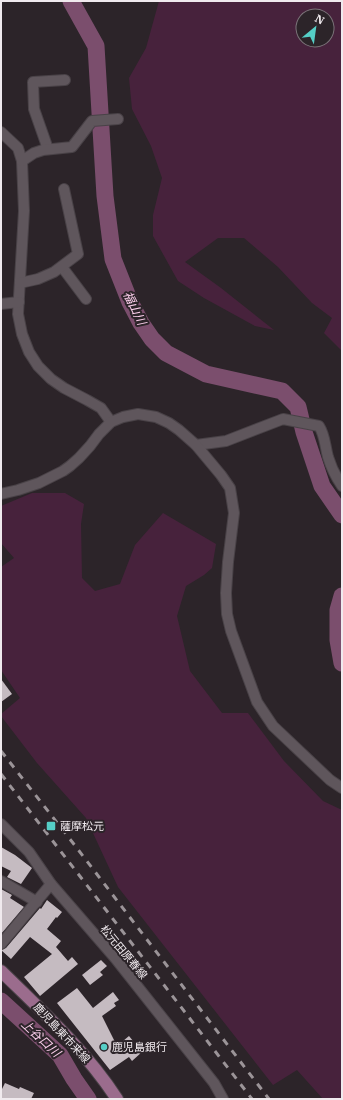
<svg xmlns="http://www.w3.org/2000/svg" width="343" height="1100" viewBox="0 0 343 1100" font-family="'IBM Plex Serif','Noto Sans JP',serif">
<style>
.green{fill:#47223c;fill-rule:evenodd}
.lines{fill:none;stroke-linecap:round;stroke-linejoin:round}
.river{stroke:#7b4e6d;stroke-width:17}
.building{fill:#c5bbc1}
.minor-casing{stroke:#494247;stroke-width:12}
.major-casing{stroke:#494247;stroke-width:14}
.minor{stroke:#5f565c;stroke-width:10}
.major{stroke:#9b6c8d;stroke-width:12}
.rail{stroke:#9b9498;stroke-width:3;stroke-dasharray:7 7;stroke-linecap:butt}
.poi-dot{fill:#55cec6;stroke:#2c2429;stroke-width:1.5}
.labels{text-anchor:middle;dominant-baseline:central;stroke-width:4;stroke-linejoin:round;paint-order:stroke}
.poi-label{font-size:11px;fill:#f0eaee;stroke:#2c2429;text-anchor:start}
.street-label{font-size:11px;fill:#f0eaee;stroke:#2c2429}
.water-label{font-size:12px;font-style:italic;fill:#fccfec;stroke:#2c2429}
</style>
<rect width="100%" height="100%" fill="#2c2429"/>
<g class="green">
<path d="M159 1H342V351L324 333 332 318 312 303 278 267 244 238H218L185 262 221 288 274 330 255 326 204 298 178 281 153 236V215L162 178 151 146 132 109 129 78 146 48ZM303 16H327V40H303Z"/>
<polygon points="32,493 65,493 84,504 81,524 82,578 95,591 120,584 135,545 163,513 216,544 212,568 204,575 186,586 177,616 190,671 222,713 248,713 284,761 323,801 342,810 342,1099 323,1099 297,1070 273,1085 118,887 86,818 37,763 1,716 1,714 20,698 1,670 1,567 14,558 1,543 1,506"/>
</g>
<g class="lines">
<g class="river">
<polyline points="71,1 96,46 105,196 113,259 130,302 141,323 152,339 166,353 206,374 282,391 298,407 304,432 322,486 342,515"/>
<polyline points="342,596 338,610 338,640 342,663"/>
<polyline points="1,1001 60,1055 74,1079 88,1099"/>
</g>
</g>
<g class="building">
<polygon points="1,679 12,694 1,702"/>
<polygon points="1,847 15,855 32,868 21,884 7,877 11,871 1,866"/>
<polygon points="1,889 12,895 10,898 24,907 1,934"/>
<polygon points="47,900 62,912 57,918 56,917 47,929 61,941 56,947 68,961 72,957 78,964 40,996 24,977 52,954 30,937 11,959 1,950 6,948 40,908 41,909"/>
<polygon points="101,960 107,966 100,972 103,975 90,985 82,975"/>
<polygon points="77,988 93,1008 113,992 119,1000 114,1003 116,1006 102,1016 117,1046 129,1036 142,1052 132,1061 129,1057 110,1070 57,1003"/>
<polygon points="5,1083 19,1089 20,1087 34,1093 31,1099 1,1099 1,1091"/>
</g>
<g class="lines">
<g class="minor-casing">
<g id="minor">
<polyline points="1,132 18,148 22,161 24,211 18,314 22,334 29,352 38,366 51,379 64,388 87,400 101,408 111,422"/>
<polyline points="48,149 34,109 33,82 65,80"/>
<polyline points="22,161 34,153 43,150 72,147 92,121 118,119"/>
<polyline points="62,267 86,299"/>
<polyline points="20,283 38,279 54,272 78,254 64,189"/>
<polyline points="1,304 19,302"/>
<path d="M196 445 226 441 283 419 319 426C325 435 325 446 328 457 331 467 336 477 342 486"/>
<polyline points="1,494 18,490 39,483 63,471 70,466 79,458 90,446 99,434 111,422 123,417 138,414 156,417 169,423 179,430 196,445 221,475 230,488 234,513 228,562 226,593 227,614 231,631 257,702 273,726 330,780 342,788"/>
<polyline points="1,824 29,852 51,884 115,958 214,1083 223,1099"/>
<polyline points="1,881 37,902"/>
<polyline points="1,944 51,884"/>
</g>
</g>
<g class="major-casing">
<path id="major" d="M1 971C43 1012 85 1050 117 1099"/>
</g>
<use href="#minor" class="minor"/>
<use href="#major" class="major"/>
<g class="rail">
<polyline points="1,751 73,843 269,1099"/>
<polyline points="1,774 252,1099"/>
</g>
</g>
<g class="poi-dot">
<rect x="46" y="821" width="10" height="10" rx="2"/>
<circle cx="104" cy="1047" r="4"/>
</g>
<g class="labels">
<g class="poi-label">
<text x="60" y="826">薩摩松元</text>
<text x="112" y="1047">鹿児島銀行</text>
</g>
<g class="street-label">
<text transform="translate(124 952) rotate(50)">松元田原春線</text>
<text transform="translate(62 1033) rotate(47)">鹿児島東市来線</text>
</g>
<g class="water-label">
<text transform="translate(135 308) rotate(64)">福山川</text>
<text transform="translate(41 1038) rotate(43)">上谷口川</text>
</g>
</g>
<rect width="343" height="1100" fill="none" stroke="#f0eaee" stroke-width="4"/>
<g transform="translate(315 28) rotate(29)"><circle r="19" fill="#2c2429" stroke="#7a7378"/>
<path d="M0-3L7 15L0 10L-7 15Z" fill="#55cec6"/>
<text y="-6" font-size="11" font-weight="bold" text-anchor="middle" fill="#f0eaee">N</text>
</g>
</svg>
